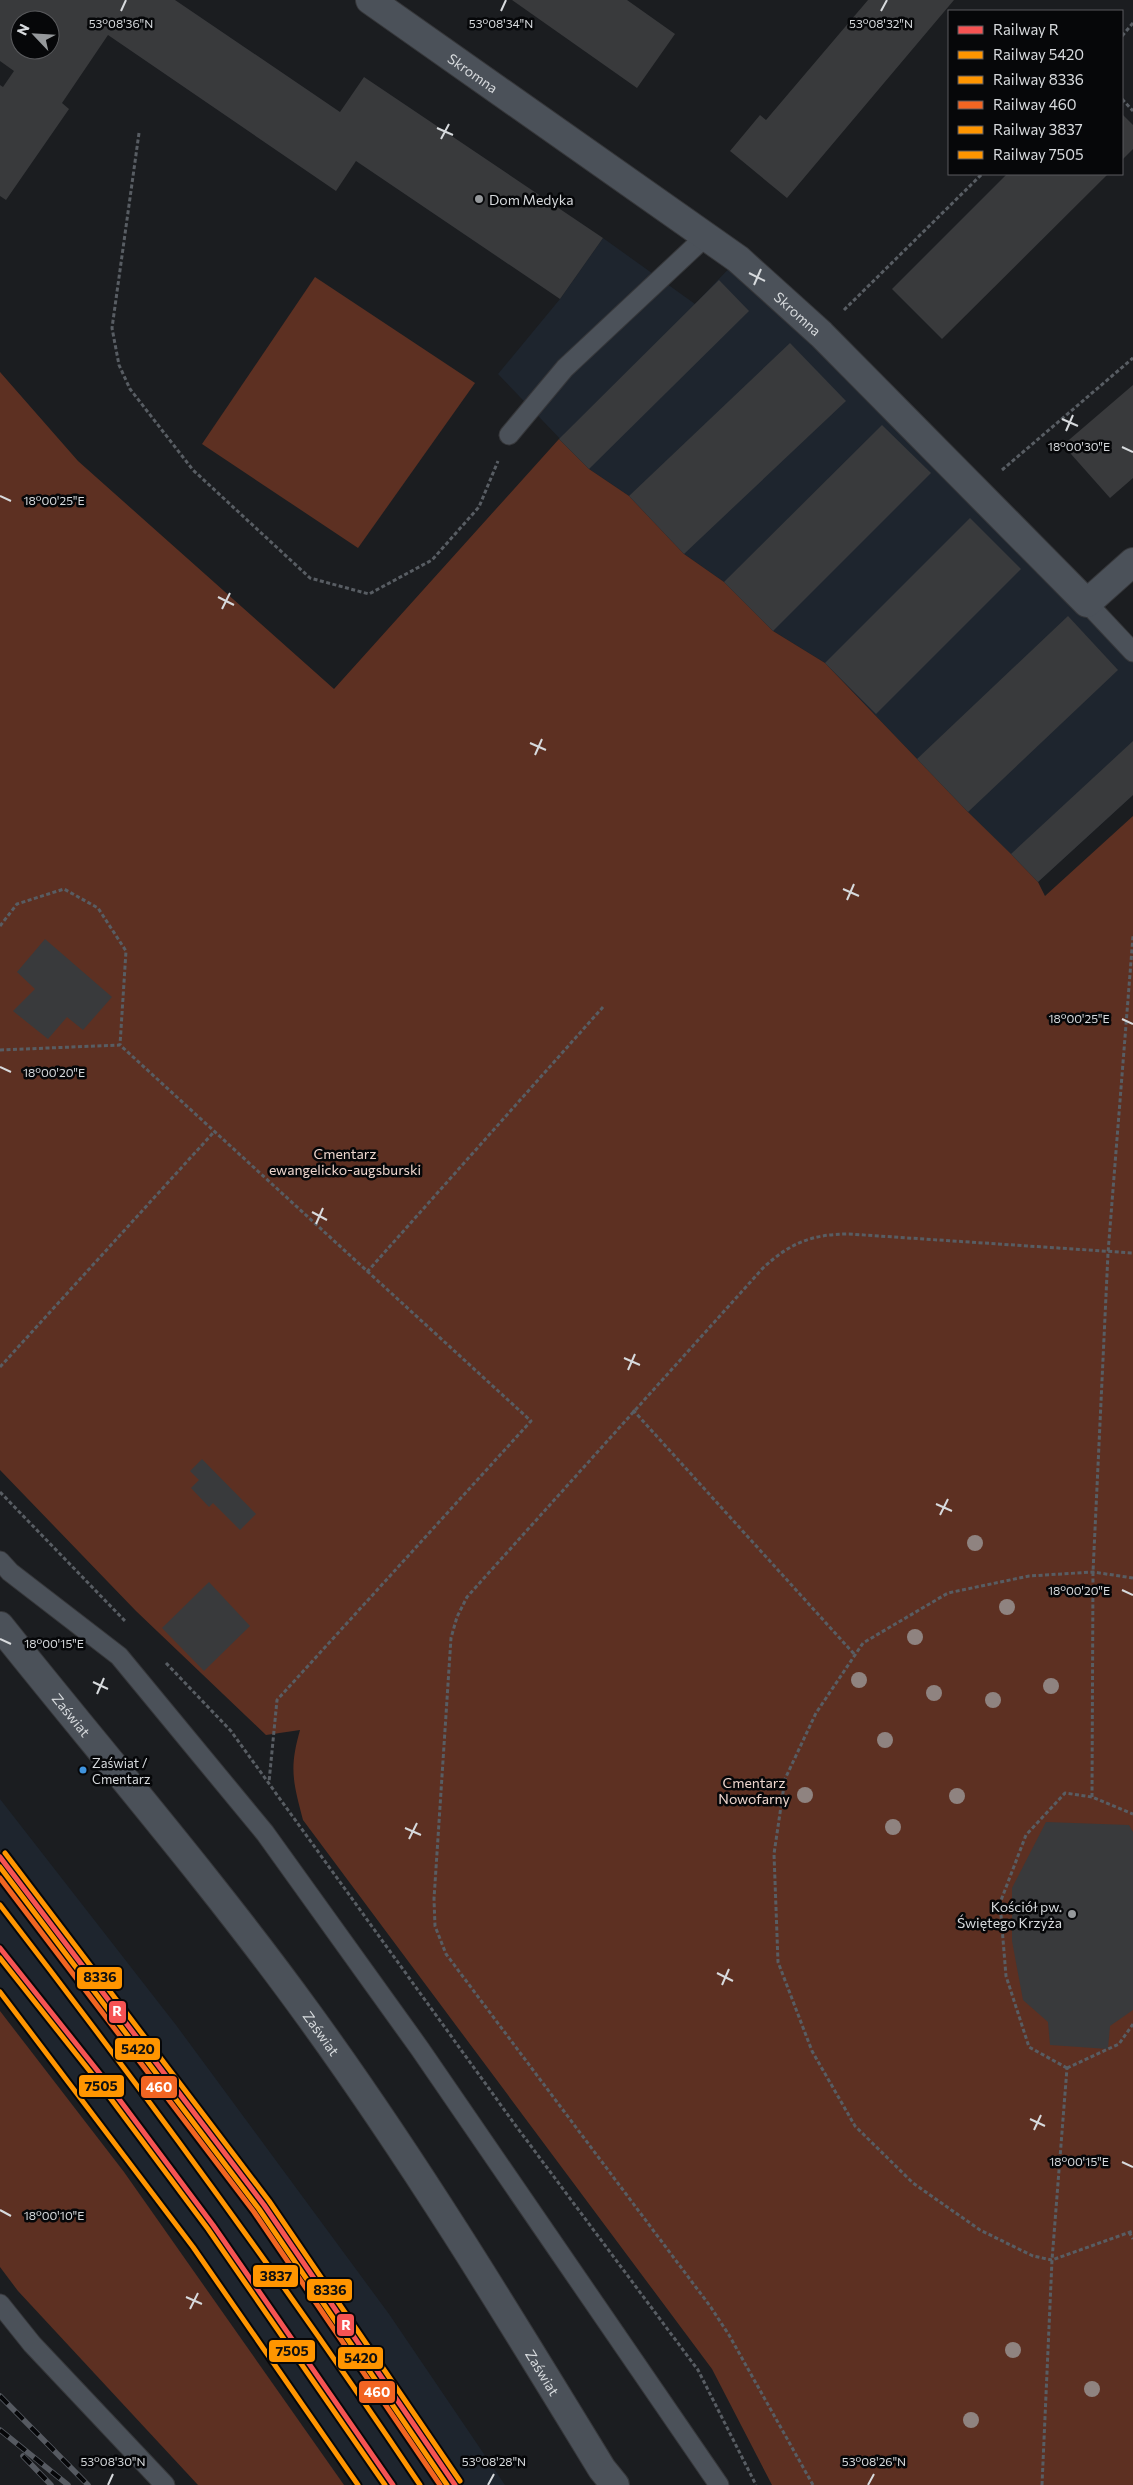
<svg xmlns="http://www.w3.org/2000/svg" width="1133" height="2485" viewBox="0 0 1133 2485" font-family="Commissioner,sans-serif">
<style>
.built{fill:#1e252e}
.green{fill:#5d3022}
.building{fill:#393a3c;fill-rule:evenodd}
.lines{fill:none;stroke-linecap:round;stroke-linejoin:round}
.service-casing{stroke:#36373a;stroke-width:21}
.minor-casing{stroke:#36373a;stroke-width:30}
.tertiary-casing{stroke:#36373a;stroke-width:30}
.path{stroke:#585d63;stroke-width:3;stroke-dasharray:4 2.5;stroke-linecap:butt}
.service{stroke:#4b5159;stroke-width:19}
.minor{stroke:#4b5159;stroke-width:28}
.tertiary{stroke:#4b5159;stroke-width:28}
.rail-casing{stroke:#565a61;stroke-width:5.5}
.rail{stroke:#060709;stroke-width:4;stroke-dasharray:11;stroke-linecap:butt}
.rail-1-casing{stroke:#060709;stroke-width:9}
.rail-2-casing{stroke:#060709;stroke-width:9}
.rail-3-casing{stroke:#060709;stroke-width:9}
.rail-4-casing{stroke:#060709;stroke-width:9}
.rail-5-casing{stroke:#060709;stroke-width:9}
.rail-6-casing{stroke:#060709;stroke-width:9}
.rail-1{stroke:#f65353;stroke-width:5}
.rail-2{stroke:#ff9500;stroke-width:5}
.rail-3{stroke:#ff9500;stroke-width:5}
.rail-4{stroke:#f26522;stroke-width:5}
.rail-5{stroke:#ff9500;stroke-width:5}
.rail-6{stroke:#ff9500;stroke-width:5}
.tree{fill:#8f8380}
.ticks{fill:none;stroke:#d7dadd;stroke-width:2}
.poi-dot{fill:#95989b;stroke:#060709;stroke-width:2}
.bus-dot{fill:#4094de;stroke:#060709;stroke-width:2}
.labels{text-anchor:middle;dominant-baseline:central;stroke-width:5;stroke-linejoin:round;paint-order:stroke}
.bus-label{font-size:13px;fill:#d7dadd;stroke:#060709;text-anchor:start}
.street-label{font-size:14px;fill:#d7dadd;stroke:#060709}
.poi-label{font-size:14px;fill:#d7dadd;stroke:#060709;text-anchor:start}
.park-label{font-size:14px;fill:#eed6ce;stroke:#060709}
.ticks-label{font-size:12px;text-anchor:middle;fill:#d7dadd;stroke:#060709;stroke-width:5;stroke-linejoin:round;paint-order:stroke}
.line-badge{stroke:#060709;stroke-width:2}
.badge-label{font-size:14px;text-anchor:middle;font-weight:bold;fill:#fff}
.pale-badge-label{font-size:14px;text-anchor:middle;font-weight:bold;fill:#111}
</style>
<rect width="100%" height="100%" fill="#1b1d20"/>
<g class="built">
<polygon points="603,238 695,304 738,259 1133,652 1133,795 1038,882 968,812 825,663 773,631 724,582 684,554 629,496 589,469 498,374 560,299"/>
<polygon points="0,1799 176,2025 389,2314 505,2485 356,2485 220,2290 0,1996 0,1912 15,1926 0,1907"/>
</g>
<g class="green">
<polygon points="315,277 475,383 358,548 202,444"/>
<path d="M0 372 78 461 334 689 559 439 589 469 629 496 684 554 724 582 773 631 825 663 968 812 1011 854 1038 882 1045 896 1133 816V2485H772L712 2369 303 1820C293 1781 289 1769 300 1730L266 1735 136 1611 0 1470Z"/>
<polygon points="0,2011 124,2172 344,2485 198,2485 18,2291 0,2267"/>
</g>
<g class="building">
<path d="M0 0H175L340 112 364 77 603 238 560 299 356 161 336 191 108 35 62 103 69 109 6 200 0 196V85L3 87 14 71 0 61ZM20 20H50V50H20Z"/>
<polygon points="512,0 627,0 675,34 637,88"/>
<polygon points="868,0 954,0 787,198 730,151 760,115 766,120"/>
<polygon points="1122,114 1133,125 1133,149 1122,160"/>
<polygon points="1007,174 1108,174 942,339 892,289"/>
<polygon points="719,280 749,311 589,469 559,439"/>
<polygon points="790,343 846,401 684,554 629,496"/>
<polygon points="1133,385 1133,478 1110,498 1063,445"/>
<polygon points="882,425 931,473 773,631 724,582"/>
<polygon points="970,518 1021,569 876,714 825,663"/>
<polygon points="1068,616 1118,670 968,812 917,759"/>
<polygon points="1133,741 1133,795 1038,882 1011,854"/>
<polygon points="45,939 112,997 83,1030 67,1017 48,1039 13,1011 35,989 17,972"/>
<polygon points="202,1459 256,1514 240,1530 213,1503 209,1507 191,1488 199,1480 190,1471"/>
<polygon points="209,1582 250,1626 204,1671 162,1628"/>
<polygon points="1046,1822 1129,1825 1133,1832 1133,2010 1110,2026 1108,2049 1050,2045 1048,2022 1023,2000 1012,1941 1012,1888"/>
</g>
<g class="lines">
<g class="service-casing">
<g id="service">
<polyline points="509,435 565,368 705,237"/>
<polyline points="1087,603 1133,652"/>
<polyline points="0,1561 10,1572 119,1656 265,1833 420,2049 719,2485"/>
<polyline points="0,2304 32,2344 165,2485"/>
</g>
</g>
<g class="minor-casing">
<g id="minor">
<path id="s1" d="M370 0 738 259 821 334 1087 603 1133 562"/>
</g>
</g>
<g class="tertiary-casing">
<g id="tertiary">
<path id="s2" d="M0 1626C103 1755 211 1880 308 2014 414 2160 508 2315 602 2469L615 2485"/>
</g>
</g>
<g class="path">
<polyline points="1122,36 1133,23"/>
<polyline points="1122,99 1133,111"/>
<polyline points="139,133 112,328 119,365 130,389 193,470 310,578 369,594 432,560 479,507 498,461"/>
<polyline points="844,310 982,174"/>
<polyline points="1002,470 1133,358"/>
<polyline points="0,926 17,904 64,889 98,908 126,951 120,1045"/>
<polyline points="0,1050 120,1045 531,1421 277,1700 269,1782"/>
<polyline points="367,1272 603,1007"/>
<polyline points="0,1367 213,1133"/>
<polyline points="633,1410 855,1655"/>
<polyline points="0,1492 125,1621"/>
<polyline points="1133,1578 1093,1572 1029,1576 948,1593 863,1643 816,1713 785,1779 774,1854 778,1962 812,2051 855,2126 913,2183 980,2230 1033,2256 1052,2260 1133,2231"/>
<polyline points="166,1663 231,1731 516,2126 698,2370 756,2485"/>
<polyline points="1092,1797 1093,1572 1108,1253 1133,936"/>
<polyline points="1067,2068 1029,2047 1006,1976 1000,1903 1026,1835 1065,1793 1092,1797 1133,1814"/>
<polyline points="1067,2068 1119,2044 1133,2024"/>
<polyline points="1129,2232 1133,2239"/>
<path d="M813 2485 729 2335 710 2306 446 1954 435 1926 434 1899 451 1638 457 1617 467 1597 763 1268C790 1243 812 1234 849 1234L1133 1253"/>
<polyline points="1042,2485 1052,2260 1067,2068"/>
</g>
<use href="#service" class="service"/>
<use href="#minor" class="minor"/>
<use href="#tertiary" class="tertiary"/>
<g class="rail-casing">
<g id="rail">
<polyline points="0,2396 88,2485"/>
<polyline points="0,2430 68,2485"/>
<polyline points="23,2456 51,2485"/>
</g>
</g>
<use href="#rail" class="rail"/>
<g class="rail-1-casing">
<g id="rail-1">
<polyline points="0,1857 264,2205 455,2485"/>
<polyline points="0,1948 101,2075 213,2225 393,2485"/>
</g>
</g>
<g class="rail-2-casing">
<g id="rail-2">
<polyline points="0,1867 259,2209 447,2485"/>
<polyline points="0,1992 193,2247 358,2485"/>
</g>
</g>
<g class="rail-3-casing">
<polyline id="rail-3" points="5,1853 269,2201 460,2481"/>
</g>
<g class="rail-4-casing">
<polyline id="rail-4" points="0,1878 254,2212 440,2485"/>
</g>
<g class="rail-5-casing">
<path id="rail-5" d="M0 1905C146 2094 287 2286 420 2485"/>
</g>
<g class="rail-6-casing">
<polyline id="rail-6" points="0,1958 96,2079 208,2229 385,2485"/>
</g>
<use href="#rail-1" class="rail-1"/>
<use href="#rail-2" class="rail-2"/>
<use href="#rail-3" class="rail-3"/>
<use href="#rail-4" class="rail-4"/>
<use href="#rail-5" class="rail-5"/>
<use href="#rail-6" class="rail-6"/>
</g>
<g class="tree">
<circle cx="975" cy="1543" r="8"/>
<circle cx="1007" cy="1607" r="8"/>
<circle cx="915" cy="1637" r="8"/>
<circle cx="859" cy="1680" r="8"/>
<circle cx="1051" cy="1686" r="8"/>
<circle cx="934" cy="1693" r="8"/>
<circle cx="993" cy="1700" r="8"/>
<circle cx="885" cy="1740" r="8"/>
<circle cx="805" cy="1795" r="8"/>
<circle cx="957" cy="1796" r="8"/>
<circle cx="893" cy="1827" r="8"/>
<circle cx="1013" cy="2350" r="8"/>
<circle cx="1092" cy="2389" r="8"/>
<circle cx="971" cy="2420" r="8"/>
</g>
<path class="ticks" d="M121 11 126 0M501 11 506 0M881 11 887 0M437 128 453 135M441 139 449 124M749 273 765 281M754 285 761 269M1062 419 1078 426M1066 431 1073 415M1122 447 1133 452M0 496 11 501M218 597 234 605M222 609 230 593M530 743 546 750M535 755 542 739M843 889 859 896M847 900 854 884M1122 1019 1133 1024M0 1067 11 1072M312 1212 327 1220M316 1224 323 1208M624 1358 640 1365M628 1370 635 1354M936 1504 952 1511M940 1515 948 1499M1122 1590 1133 1595M0 1639 11 1644M93 1682 108 1689M97 1694 104 1678M405 1828 421 1835M409 1839 417 1823M717 1973 733 1981M722 1985 729 1969M1030 2119 1045 2126M1034 2130 1041 2115M1122 2162 1133 2167M0 2210 11 2216M186 2297 202 2304M190 2309 198 2293M108 2485 113 2474M488 2485 494 2474M868 2485 874 2474"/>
<g class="poi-dot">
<circle cx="479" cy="199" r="5"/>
<circle cx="1072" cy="1914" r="5"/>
</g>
<circle class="bus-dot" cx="83" cy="1770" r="4.5"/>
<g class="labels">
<g class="bus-label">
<text x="92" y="1763">Zaświat /<tspan x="92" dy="16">Cmentarz</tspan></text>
</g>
<g class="street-label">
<text stroke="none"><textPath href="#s1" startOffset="126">Skromna</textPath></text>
<text stroke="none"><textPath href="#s1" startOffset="531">Skromna</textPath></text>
<text stroke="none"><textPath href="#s2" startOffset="114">Zaświat</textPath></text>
<text stroke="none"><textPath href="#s2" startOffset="519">Zaświat</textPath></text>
<text stroke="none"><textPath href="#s2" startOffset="924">Zaświat</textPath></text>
</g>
<g class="poi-label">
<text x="489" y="199">Dom Medyka</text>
<text x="1062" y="1906" text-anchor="end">Kościół pw.<tspan x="1062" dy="16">Świętego Krzyża</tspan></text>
</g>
<g class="park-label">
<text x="345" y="1153">Cmentarz<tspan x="345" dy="16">ewangelicko-augsburski</tspan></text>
<text x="754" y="1782">Cmentarz<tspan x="754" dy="16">Nowofarny</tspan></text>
</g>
</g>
<g class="ticks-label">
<text x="121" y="28">53°08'36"N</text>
<text x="501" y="28">53°08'34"N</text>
<text x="881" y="28">53°08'32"N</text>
<text x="1079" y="451">18°00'30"E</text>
<text x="54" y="505">18°00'25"E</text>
<text x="1079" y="1023">18°00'25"E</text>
<text x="54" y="1077">18°00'20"E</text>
<text x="1079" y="1595">18°00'20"E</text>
<text x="54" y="1648">18°00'15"E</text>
<text x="1079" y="2166">18°00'15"E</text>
<text x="54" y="2220">18°00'10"E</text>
<text x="113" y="2466">53°08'30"N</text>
<text x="494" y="2466">53°08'28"N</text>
<text x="874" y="2466">53°08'26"N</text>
</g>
<g class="line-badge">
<rect x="76" y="1966" width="47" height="24" rx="5" fill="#ff9500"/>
<rect x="108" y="2000" width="19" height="24" rx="5" fill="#f65353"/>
<rect x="114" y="2037" width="47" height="24" rx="5" fill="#ff9500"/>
<rect x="78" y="2074" width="47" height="24" rx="5" fill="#ff9500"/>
<rect x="140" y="2075" width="38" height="24" rx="5" fill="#f26522"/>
<rect x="252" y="2264" width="47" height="24" rx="5" fill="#ff9500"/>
<rect x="306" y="2278" width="47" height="24" rx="5" fill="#ff9500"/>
<rect x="336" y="2313" width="19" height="24" rx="5" fill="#f65353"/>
<rect x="268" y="2339" width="48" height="24" rx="5" fill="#ff9500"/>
<rect x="337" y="2346" width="47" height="24" rx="5" fill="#ff9500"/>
<rect x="358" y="2380" width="38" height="24" rx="5" fill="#f26522"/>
</g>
<g class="badge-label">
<text x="117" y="2016">R</text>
<text x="159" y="2092">460</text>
<text x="346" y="2330">R</text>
<text x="377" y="2397">460</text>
</g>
<g class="pale-badge-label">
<text x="100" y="1982">8336</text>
<text x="138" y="2054">5420</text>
<text x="101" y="2091">7505</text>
<text x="276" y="2281">3837</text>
<text x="330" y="2295">8336</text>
<text x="292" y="2356">7505</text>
<text x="361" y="2363">5420</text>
</g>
<rect x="948" y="10" width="175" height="165" fill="#060709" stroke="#5a5b5e"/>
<rect x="958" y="26" width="25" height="8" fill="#f65353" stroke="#5a5b5e"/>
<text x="993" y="35" font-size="15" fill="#d7dadd">Railway R</text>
<rect x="958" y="51" width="25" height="8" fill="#ff9500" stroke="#5a5b5e"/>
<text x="993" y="60" font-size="15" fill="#d7dadd">Railway 5420</text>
<rect x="958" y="76" width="25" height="8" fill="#ff9500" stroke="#5a5b5e"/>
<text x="993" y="85" font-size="15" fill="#d7dadd">Railway 8336</text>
<rect x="958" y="101" width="25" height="8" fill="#f26522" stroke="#5a5b5e"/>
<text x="993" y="110" font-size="15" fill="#d7dadd">Railway 460</text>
<rect x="958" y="126" width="25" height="8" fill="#ff9500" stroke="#5a5b5e"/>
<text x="993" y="135" font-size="15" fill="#d7dadd">Railway 3837</text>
<rect x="958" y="151" width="25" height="8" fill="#ff9500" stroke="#5a5b5e"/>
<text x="993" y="160" font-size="15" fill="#d7dadd">Railway 7505</text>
<g transform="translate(35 35) rotate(295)"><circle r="24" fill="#060709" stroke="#5a5b5e"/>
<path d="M0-4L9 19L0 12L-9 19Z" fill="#95989b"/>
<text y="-8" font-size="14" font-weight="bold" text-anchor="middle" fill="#d7dadd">N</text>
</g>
</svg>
